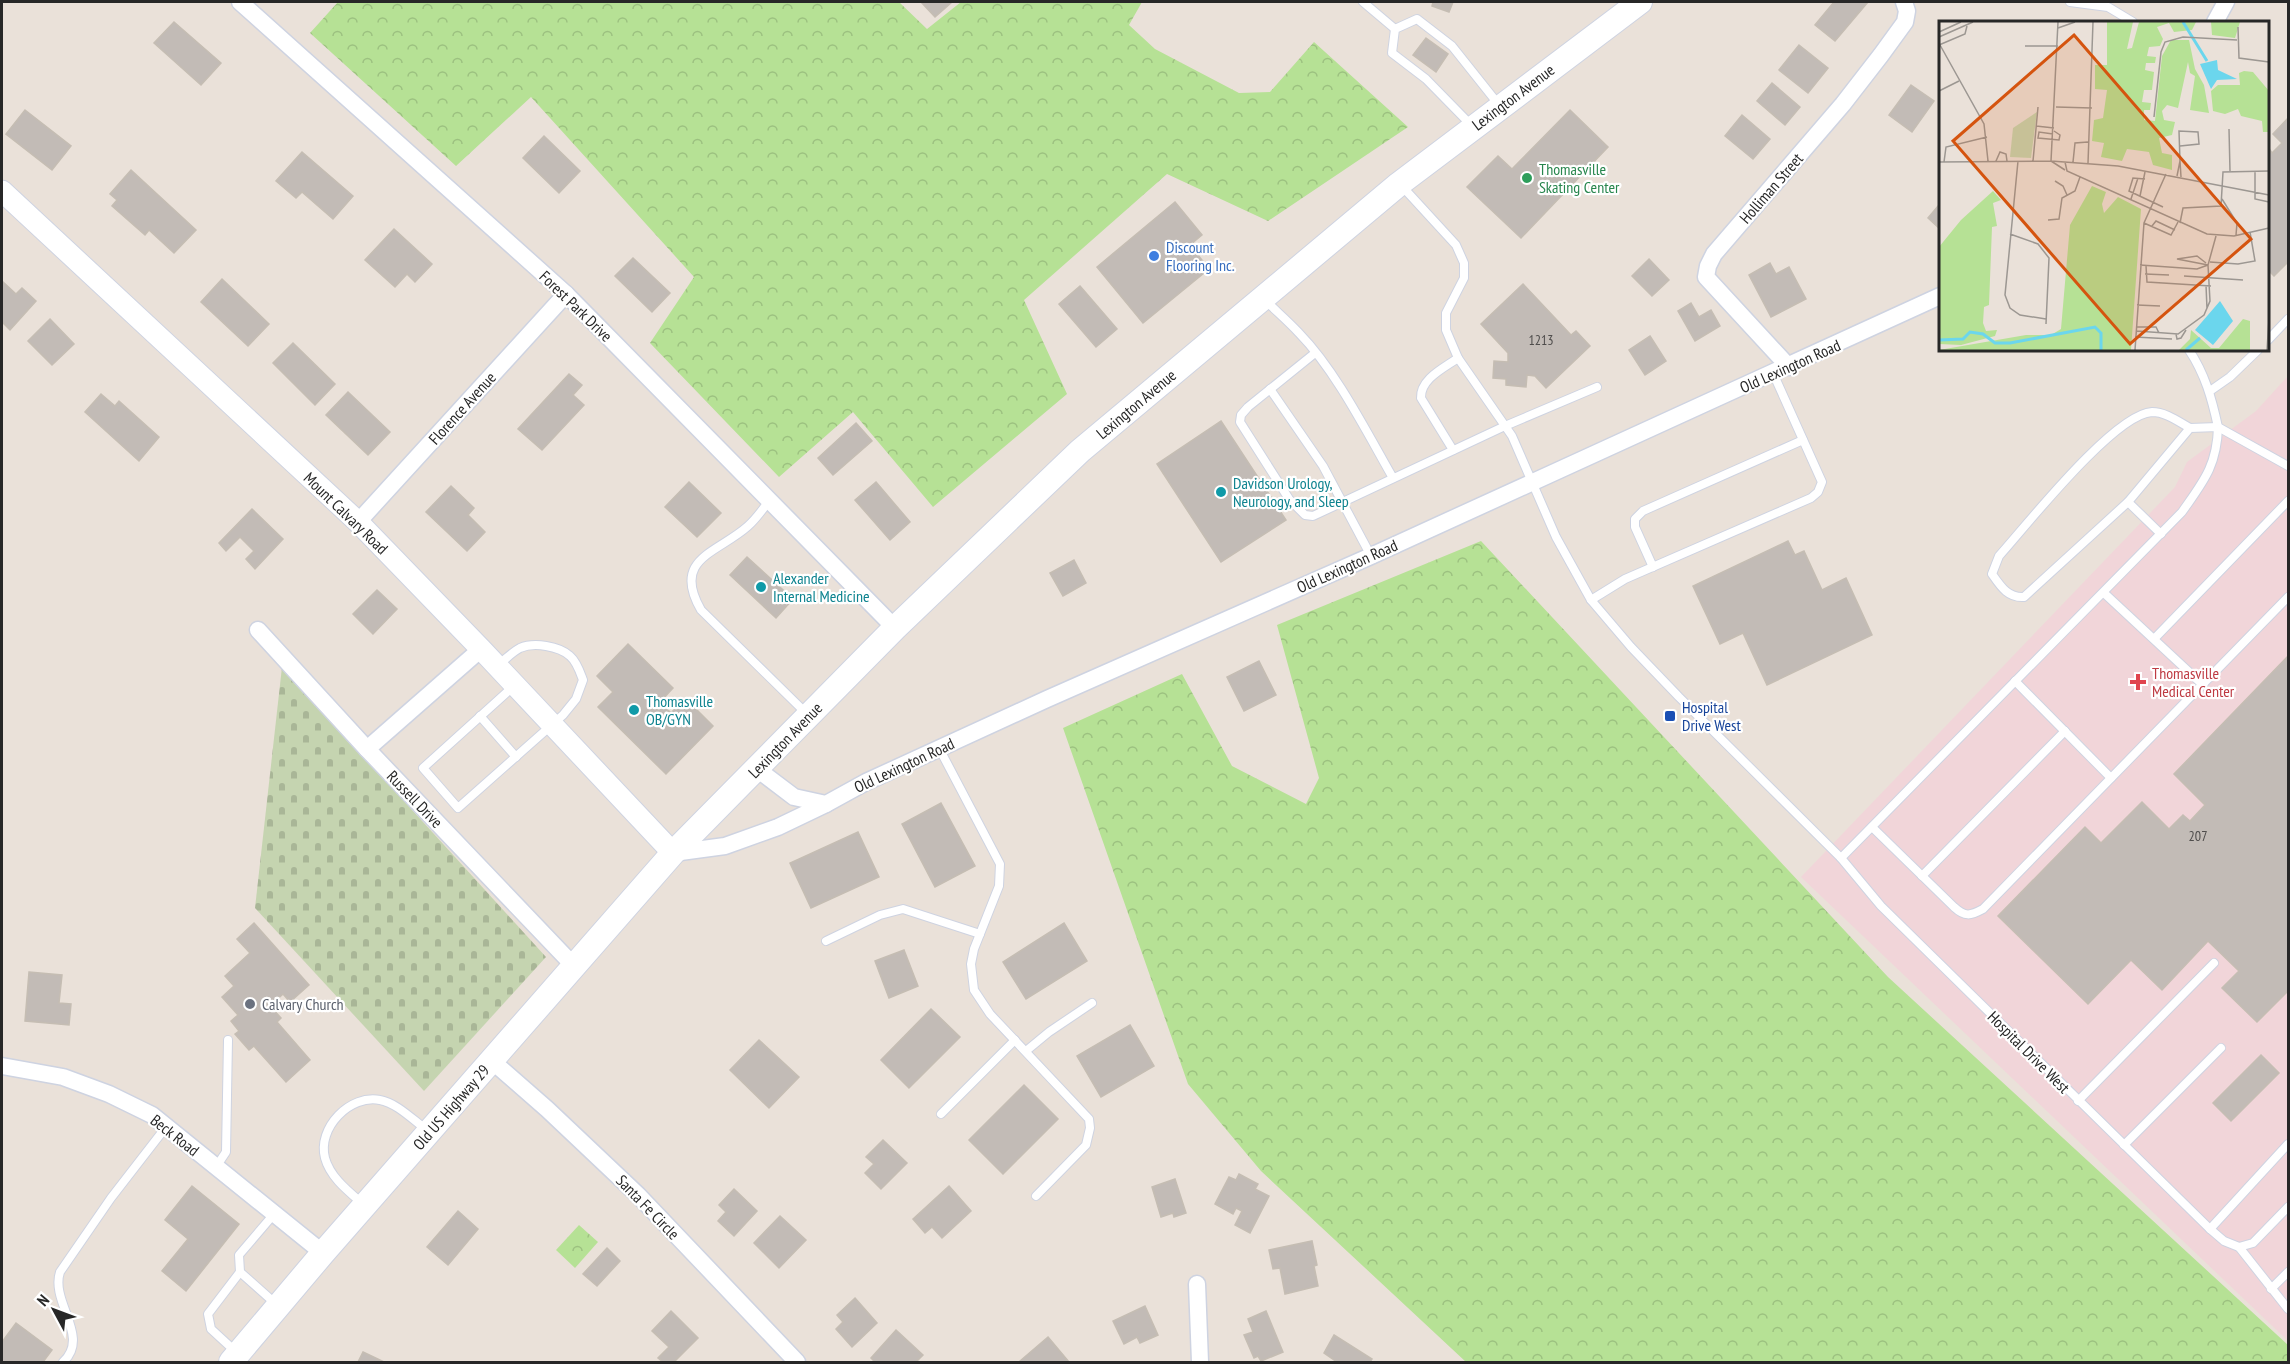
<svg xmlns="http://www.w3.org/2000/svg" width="2290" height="1364" viewBox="0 0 2290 1364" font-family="'PT Sans Narrow',sans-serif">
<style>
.medical{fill:#f1d5d9}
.forest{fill:url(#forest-crowns)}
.cemetery{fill:url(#cemetery-stones)}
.building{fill:#c2bbb6;stroke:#c5bdb3;stroke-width:1.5}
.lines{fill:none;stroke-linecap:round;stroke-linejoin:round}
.service-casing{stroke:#ced3e1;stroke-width:10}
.minor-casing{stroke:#ced3e1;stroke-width:19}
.tertiary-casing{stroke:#ced3e1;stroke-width:23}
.secondary-casing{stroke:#ced3e1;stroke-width:26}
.service{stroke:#fff;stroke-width:8}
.minor{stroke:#fff;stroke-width:16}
.tertiary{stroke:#fff;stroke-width:21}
.secondary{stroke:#fff;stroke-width:24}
.leisure-dot{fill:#2e9e5b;stroke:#fff;stroke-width:2}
.shop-dot{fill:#3f7fe0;stroke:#fff;stroke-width:2}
.culture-dot{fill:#0f9aa8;stroke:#fff;stroke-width:2}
.health-dot{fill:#e0444e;stroke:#fff;stroke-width:2}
.transit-dot{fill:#1a4fb4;stroke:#fff;stroke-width:2}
.worship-dot{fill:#6b7280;stroke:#fff;stroke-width:2}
.labels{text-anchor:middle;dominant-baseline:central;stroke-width:4.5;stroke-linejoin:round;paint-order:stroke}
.number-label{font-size:14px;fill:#4e4c4b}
.street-label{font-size:16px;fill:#272727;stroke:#fff}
.leisure-label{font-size:16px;fill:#27864d;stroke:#fff;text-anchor:start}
.shop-label{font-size:16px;fill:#366cbe;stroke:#fff;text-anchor:start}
.culture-label{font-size:16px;fill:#0d838f;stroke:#fff;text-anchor:start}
.health-label{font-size:16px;fill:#be3a42;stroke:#fff;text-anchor:start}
.transit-label{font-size:16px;fill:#164399;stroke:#fff;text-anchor:start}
.worship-label{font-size:16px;fill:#5b616d;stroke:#fff;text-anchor:start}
.inset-river{fill:none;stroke:#6bd6ed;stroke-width:3}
.inset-road{fill:none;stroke:#9c9792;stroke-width:1.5}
.view{fill:#d5540f;fill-opacity:0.15;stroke:#d5540f;stroke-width:3}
.inset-edge{fill:none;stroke:#272727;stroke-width:3}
</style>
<defs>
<pattern id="forest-crowns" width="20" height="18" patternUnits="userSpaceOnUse" patternTransform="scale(1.5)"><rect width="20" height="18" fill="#b6e195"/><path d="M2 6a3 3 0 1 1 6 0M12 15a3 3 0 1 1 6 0" fill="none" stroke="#9cc180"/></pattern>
<pattern id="cemetery-stones" width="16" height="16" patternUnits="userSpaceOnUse" patternTransform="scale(1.5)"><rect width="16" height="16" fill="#c5d4b0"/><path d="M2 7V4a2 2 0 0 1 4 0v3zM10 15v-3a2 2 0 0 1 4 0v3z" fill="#a9b697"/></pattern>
</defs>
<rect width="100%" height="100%" fill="#eae1d9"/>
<polygon class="medical" points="2288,376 2288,1341 1801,877 2175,487 2187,462 2256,411"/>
<g class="forest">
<polygon points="338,2 899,2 927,29 961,2 1142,2 1129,25 1155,49 1239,93 1270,92 1314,42 1408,127 1268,221 1167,174 1024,300 1067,394 933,507 853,412 779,477 650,343 694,277 531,97 456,166 310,33"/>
<polygon points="1481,541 1888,977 2288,1345 2288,1362 1466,1362 1261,1171 1188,1084 1063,728 1182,674 1232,766 1306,804 1319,778 1277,625"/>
<polygon points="579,1225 598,1242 575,1268 556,1250"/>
</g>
<polygon class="cemetery" points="282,667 546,957 424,1091 255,908"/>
<g class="building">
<polygon points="921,2 952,2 935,17"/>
<polygon points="1433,2 1453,2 1449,12 1432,6"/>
<polygon points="1834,2 1868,2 1835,41 1815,25"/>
<polygon points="174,22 221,63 201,85 154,43"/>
<polygon points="1426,38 1448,54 1436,72 1413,55"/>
<polygon points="1799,45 1828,68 1808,93 1779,70"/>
<polygon points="1772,83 1800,107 1785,125 1757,101"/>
<polygon points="1911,85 1934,101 1912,132 1889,115"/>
<polygon points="25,110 71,146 52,170 6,134"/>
<polygon points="1570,110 1608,147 1521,238 1467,187 1498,156 1512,169"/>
<polygon points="1742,115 1770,139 1753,159 1725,136"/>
<polygon points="2288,118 2288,262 2274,276 2268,270 2268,147 2272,153 2282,143 2273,134"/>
<polygon points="544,136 580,171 559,193 523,158"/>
<polygon points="302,152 353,196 333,219 302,192 296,198 276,181"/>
<polygon points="131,170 196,230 174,253 149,230 145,235 112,206 117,200 110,194"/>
<polygon points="1175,202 1202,235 1190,245 1209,269 1143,323 1097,267"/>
<polygon points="1938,206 1940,208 1940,229 1928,218"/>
<polygon points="394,229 432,264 415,282 407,274 395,287 365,260"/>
<polygon points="633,258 670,293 652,312 615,276"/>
<polygon points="1649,259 1669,280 1652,296 1632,276"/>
<polygon points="1770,263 1776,274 1789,267 1806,299 1771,317 1749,275"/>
<polygon points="222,279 269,324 248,346 201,302"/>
<polygon points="2,281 16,294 22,288 36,301 10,330 2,322"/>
<polygon points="1523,284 1571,335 1576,331 1590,346 1546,388 1535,376 1527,375 1526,387 1506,385 1506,379 1493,378 1494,361 1508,362 1508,353 1481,324"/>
<polygon points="1080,286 1117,329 1096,347 1059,304"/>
<polygon points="1691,303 1699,317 1711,310 1720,326 1695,341 1678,311"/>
<polygon points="50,319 74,344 52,365 28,341"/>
<polygon points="1650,336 1666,361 1645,375 1629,350"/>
<polygon points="293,343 335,384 315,405 273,363"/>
<polygon points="569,374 582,385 573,395 584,405 542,450 518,429"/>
<polygon points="348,392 390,432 368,455 326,415"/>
<polygon points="101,394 115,406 119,401 159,437 139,461 85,412"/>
<polygon points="1221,421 1286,520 1221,562 1157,464"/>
<polygon points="856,423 872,441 833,475 818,458"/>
<polygon points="689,482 721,513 697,537 665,507"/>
<polygon points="876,482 910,522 890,540 855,500"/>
<polygon points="451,486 474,508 468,515 485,532 467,551 426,512"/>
<polygon points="252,509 283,539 255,569 246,559 254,551 240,537 226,551 219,543"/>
<polygon points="1788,541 1795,555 1804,551 1822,590 1846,578 1872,635 1767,685 1743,633 1720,644 1693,586"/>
<polygon points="747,557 793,599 776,618 730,575"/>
<polygon points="1074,560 1086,583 1063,596 1050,573"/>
<polygon points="377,590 397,609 373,634 353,614"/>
<polygon points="628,644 673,688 660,702 671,713 685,698 713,726 666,774 598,707 613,692 597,676"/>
<polygon points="2288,656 2288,991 2257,1022 2222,988 2239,971 2208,941 2162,990 2131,960 2088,1004 1998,916 2085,827 2101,843 2142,802 2169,829 2183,815 2190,821 2205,805 2174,774"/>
<polygon points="1259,661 1276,695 1244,711 1227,677"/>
<polygon points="941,803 975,866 935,887 902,824"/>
<polygon points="858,832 879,877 811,908 790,863"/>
<polygon points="254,923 309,985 290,1002 283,994 270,1006 281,1018 277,1022 310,1060 286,1082 254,1046 249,1050 235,1034 239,1031 231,1021 238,1015 222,997 234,986 225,976 250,953 237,939"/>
<polygon points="1064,923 1087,961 1026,999 1003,962"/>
<polygon points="904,950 918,986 889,998 875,961"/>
<polygon points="29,972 62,975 59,1003 71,1004 69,1025 25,1021"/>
<polygon points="931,1009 960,1037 909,1088 881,1060"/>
<polygon points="1130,1025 1154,1066 1101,1097 1077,1056"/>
<polygon points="759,1040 799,1077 769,1108 730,1070"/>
<polygon points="2261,1055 2279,1073 2231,1121 2213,1103"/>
<polygon points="1024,1085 1058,1119 1003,1174 969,1140"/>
<polygon points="883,1140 907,1163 881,1189 865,1173 874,1164 866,1157"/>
<polygon points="1239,1174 1258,1184 1255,1189 1269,1196 1250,1233 1235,1225 1242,1211 1236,1208 1233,1214 1215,1204 1229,1177 1236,1180"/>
<polygon points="1175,1179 1186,1213 1174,1217 1173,1213 1161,1217 1152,1187"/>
<polygon points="192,1186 239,1224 186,1291 162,1271 188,1239 165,1220"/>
<polygon points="949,1186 971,1211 942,1238 932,1227 925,1233 913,1219"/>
<polygon points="734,1189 757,1211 734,1236 718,1221 726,1212 719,1205"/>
<polygon points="458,1211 478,1229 448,1265 427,1247"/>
<polygon points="780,1216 806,1240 779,1268 754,1243"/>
<polygon points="1312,1241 1317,1265 1314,1266 1318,1286 1285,1294 1280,1268 1273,1269 1269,1250"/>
<polygon points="607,1248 620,1261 597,1286 583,1274"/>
<polygon points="855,1298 877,1323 852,1347 836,1329 843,1322 837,1315"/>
<polygon points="1145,1306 1158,1335 1140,1343 1137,1337 1124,1344 1113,1321"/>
<polygon points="671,1311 698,1338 674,1362 663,1362 658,1358 669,1347 652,1331"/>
<polygon points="1266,1311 1283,1352 1261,1361 1258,1356 1254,1358 1244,1335 1253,1332 1248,1319"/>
<polygon points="16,1323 52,1350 43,1362 2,1362 2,1342"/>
<polygon points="896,1330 923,1355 916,1362 875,1362 871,1358"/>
<polygon points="1334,1335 1372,1359 1370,1362 1337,1362 1324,1353"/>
<polygon points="1048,1337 1069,1362 1022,1362 1020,1361"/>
<polygon points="363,1352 384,1362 358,1362"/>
</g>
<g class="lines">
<g class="service-casing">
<g id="service">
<polyline points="1363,2 1395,29"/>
<polyline points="2070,2 2108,7 2133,22"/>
<polyline points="1473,127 1426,79 1392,53 1395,29 1417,19 1452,46 1499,105"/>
<polyline points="1400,184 1456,245 1464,263 1464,278 1446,313 1446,330 1458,358 1512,436 1556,537 1591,600 1631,647 1679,697 1841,858 1881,906 2210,1229 2224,1241 2239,1247 2288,1309"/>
<path d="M1265 300C1276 311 1288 321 1299 333 1336 371 1366 431 1393 478"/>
<polyline points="2268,340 2288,319"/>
<path d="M2189 350C2205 374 2212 399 2218 427L2288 466"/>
<polyline points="1315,353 1248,407 1241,415 1240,422 1289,499 1305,515 1313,516 1505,426 1597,387"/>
<polyline points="1270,389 1323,466 1371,556"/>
<polyline points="2210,391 2230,377 2258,350"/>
<path d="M1453 450 1421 398C1420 379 1444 368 1458 358"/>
<path d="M769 501C763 509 756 519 748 526 718 553 671 558 701 610L808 715"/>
<polyline points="2128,502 2161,534"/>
<polyline points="1653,567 1635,527 1635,519 1643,511 1803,440"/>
<polyline points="2104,593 2203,685"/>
<polyline points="1591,600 1625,579 1811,498 1818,492 1822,482 1773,373"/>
<polyline points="2154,639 2288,501"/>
<path d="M498 665C505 660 512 652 520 648 534 642 559 646 570 656 577 662 580 672 583 680L576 699 563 715 458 808 423 768 515 685"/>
<polyline points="2015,681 2111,778"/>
<polyline points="480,716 516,757"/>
<polyline points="939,748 1000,864 999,886 974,949 971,964 974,990 990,1014 1089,1119 1090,1128 1086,1145 1036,1196"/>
<path d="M1872 827 1954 907C1965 917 1970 916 1983 909L2288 597"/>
<path d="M1841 858 2182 512C2203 482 2217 466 2218 427L2190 428 2128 502 2024 597C2008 598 2001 587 1992 574L1999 556C2026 526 2114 414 2152 412 2166 412 2179 422 2190 428"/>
<polyline points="1922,876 2065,731"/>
<polyline points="826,941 880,915 903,909 980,934"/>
<polyline points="1026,1051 1049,1032 1092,1003"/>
<polyline points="2078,1101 2214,963"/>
<polyline points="941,1114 1015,1040"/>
<polyline points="2124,1145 2221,1048"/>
<polyline points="216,1167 226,1152 228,1040"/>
<path d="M363 1204C348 1191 330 1177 325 1158 317 1128 350 1094 380 1100 397 1103 414 1121 427 1130"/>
<polyline points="274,1214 239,1255 240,1272 276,1304"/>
<polyline points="2210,1229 2288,1144"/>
<polyline points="2239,1247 2253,1243 2288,1207"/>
<polyline points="2271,1289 2288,1272"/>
<polyline points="236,1352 211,1329 208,1314 240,1272"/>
<path d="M63 1362C91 1337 50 1302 60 1272L111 1198 166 1127"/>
</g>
</g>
<g class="minor-casing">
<g id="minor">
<polyline points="240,2 566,294 895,628"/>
<polyline points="2215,22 2226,2"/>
<polyline points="1789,367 1706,277 1708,266 1714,254 1843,104 1881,55 1905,22 1907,11 1904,2"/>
<polyline points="358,522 566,294"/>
<polyline points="258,630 367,749 574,966"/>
<polyline points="367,749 481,649"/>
<polyline points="757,769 794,797 826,804 866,782 1047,699 1371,556 1940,296"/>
<polyline points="673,853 725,846 778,827 826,804"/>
<polyline points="492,1061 547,1109 638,1195 797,1362"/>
<polyline points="2,1066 63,1077 109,1094 152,1115 323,1253"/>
<polyline points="1197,1284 1200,1362"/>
</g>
</g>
<g class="tertiary-casing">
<polyline id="tertiary" points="2,191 358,522 481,649 673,853"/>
</g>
<g class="secondary-casing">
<polyline id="secondary" points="231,1362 323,1253 673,853 895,628 1080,451 1263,298 1399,184 1640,2"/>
</g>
<use href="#service" class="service"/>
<use href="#minor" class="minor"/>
<use href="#tertiary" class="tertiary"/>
<use href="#secondary" class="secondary"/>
</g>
<circle class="leisure-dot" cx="1527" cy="178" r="6"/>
<circle class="shop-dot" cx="1154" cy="256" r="6"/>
<g class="culture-dot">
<circle cx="1221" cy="492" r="6"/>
<circle cx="761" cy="587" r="6"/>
<circle cx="634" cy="710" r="6"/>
</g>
<path class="health-dot" d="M2135 673h6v6h6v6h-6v6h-6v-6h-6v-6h6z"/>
<rect class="transit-dot" x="1664" y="710" width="12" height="12" rx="3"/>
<circle class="worship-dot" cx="250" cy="1004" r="6"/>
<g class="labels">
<g class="number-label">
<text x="1541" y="340">1213</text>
<text x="2198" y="836">207</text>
</g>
<g class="street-label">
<text transform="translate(1513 97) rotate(-37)">Lexington Avenue</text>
<text transform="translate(1771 188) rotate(-49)">Holliman Street</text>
<text transform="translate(576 306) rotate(44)">Forest Park Drive</text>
<text transform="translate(1790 366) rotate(-24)">Old Lexington Road</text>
<text transform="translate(1136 404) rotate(-40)">Lexington Avenue</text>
<text transform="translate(462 408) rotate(-48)">Florence Avenue</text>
<text transform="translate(346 513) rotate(44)">Mount Calvary Road</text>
<text transform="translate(1347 566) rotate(-24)">Old Lexington Road</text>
<text transform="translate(785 740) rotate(-46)">Lexington Avenue</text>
<text transform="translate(904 765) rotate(-25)">Old Lexington Road</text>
<text transform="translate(415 799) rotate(46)">Russell Drive</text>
<text transform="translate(2029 1052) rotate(45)">Hospital Drive West</text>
<text transform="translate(451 1107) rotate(-49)">Old US Highway 29</text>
<text transform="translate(175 1135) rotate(38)">Beck Road</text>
<text transform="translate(648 1207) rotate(46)">Santa Fe Circle</text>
</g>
<g class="leisure-label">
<text x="1539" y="169">Thomasville<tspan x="1539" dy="18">Skating Center</tspan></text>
</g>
<g class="shop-label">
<text x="1166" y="247">Discount<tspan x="1166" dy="18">Flooring Inc.</tspan></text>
</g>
<g class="culture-label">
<text x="1233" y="483">Davidson Urology,<tspan x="1233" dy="18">Neurology, and Sleep</tspan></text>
<text x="773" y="578">Alexander<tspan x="773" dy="18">Internal Medicine</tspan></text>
<text x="646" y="701">Thomasville<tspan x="646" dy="18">OB/GYN</tspan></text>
</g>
<g class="health-label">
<text x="2152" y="673">Thomasville<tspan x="2152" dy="18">Medical Center</tspan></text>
</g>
<g class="transit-label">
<text x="1682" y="707">Hospital<tspan x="1682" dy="18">Drive West</tspan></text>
</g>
<g class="worship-label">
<text x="262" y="1004">Calvary Church</text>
</g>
</g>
<g transform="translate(1939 21)">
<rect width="330" height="330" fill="#eae1d9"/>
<path d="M168 1H194L188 28 193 27 200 1H257L253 9 235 11 230 2 218 6 224 18 221 25 210 26 208 35 217 36 216 42H207L206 49 215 51 213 69H205L203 81 212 82 211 89H205V99L216 100 223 35 232 19H250L256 48 265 64 270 92 251 89 256 55 251 52 249 41 239 87 228 84 223 90 225 99 236 101 233 114 220 117 223 132 233 134V149L214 144 210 131 188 128 183 140 162 136 165 122 153 120 155 99 164 97 168 69 156 68V44H168ZM272 1H301L296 17 273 14ZM305 50 314 51 330 70V111H324L323 100 302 95 299 88 286 93 274 90 272 70 279 64H301L300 52ZM153 165 167 171 163 183 165 192 179 176 202 188 192 329H0L87 314H112L122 308 131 204ZM54 170 62 179 54 182 58 205 53 206 50 284 45 286 44 302 47 310 58 309 56 315 22 324 0 323V226L22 199ZM304 298 311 300V329H240L251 318 252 309 272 327H280Z" fill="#b6e195"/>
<path d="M98 91 92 137 71 136 74 107Z" fill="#c5d4b0"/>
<path d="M278 39 279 49 298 58 278 59 272 68 261 43ZM281 280 294 300 274 324 256 309Z" fill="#6bd6ed"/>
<path class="inset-river" d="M244 1 268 40M0 319 24 318 31 311 44 313 56 322H71L156 306 162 312V329M247 329 261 317"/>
<path class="inset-road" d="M119 1 112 140 126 149M299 6 300 37 330 41M119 7 136 1M0 11 22 1M0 16 34 1M0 24 26 13 28 5M1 24 45 103 49 140M86 25H119M0 70 20 60M117 86 153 87M215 96 222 31 226 21 244 16 298 19M97 105 115 107M290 108 291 150M114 113 100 111 99 117 120 119 121 114 115 110M57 140 61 131 67 133 68 140M79 140 66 274 71 287 81 294 107 298M94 140 99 86M241 140 240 110 259 111 260 123 241 125M0 141 112 140 179 145 330 174M5 141 7 126 48 116M126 141 128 150 268 213 295 215 330 207M134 141 136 122 149 121M149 142 154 1M316 150V178L330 181M238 155 241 140 242 156M206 158 194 157 190 170 224 186M116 160 124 165 128 174M201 175 206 151M192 178 199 157M283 178 298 202 297 214M109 199 120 198 123 177 136 170 141 156M205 202 232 214 239 201M241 202 244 187 282 185 284 151 330 150M213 205 217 200 236 209M71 213 99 223 110 237 107 303M271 241 299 243 316 240 311 211M267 242 258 235 238 238 269 244M201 244 258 248 269 244M207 245 208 261 272 265M206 253 230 254M245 255 304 259M267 264 268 288M198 284 221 285M197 306H217L220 312M198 310 239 313 265 294 271 280 269 244 277 215M237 313 238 318 242 317 247 309M196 316 233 318M196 329 205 202 227 153M328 329 330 298"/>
<path class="view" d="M135 14 312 218 191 323 14 120Z"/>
<rect width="330" height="330" class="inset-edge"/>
</g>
<rect width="2290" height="1364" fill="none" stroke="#272727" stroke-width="6"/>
<g transform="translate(54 1310) rotate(311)" stroke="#ffffff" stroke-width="4.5" paint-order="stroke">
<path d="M0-4.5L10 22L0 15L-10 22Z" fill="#272727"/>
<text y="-9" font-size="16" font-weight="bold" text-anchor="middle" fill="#272727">N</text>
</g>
</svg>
